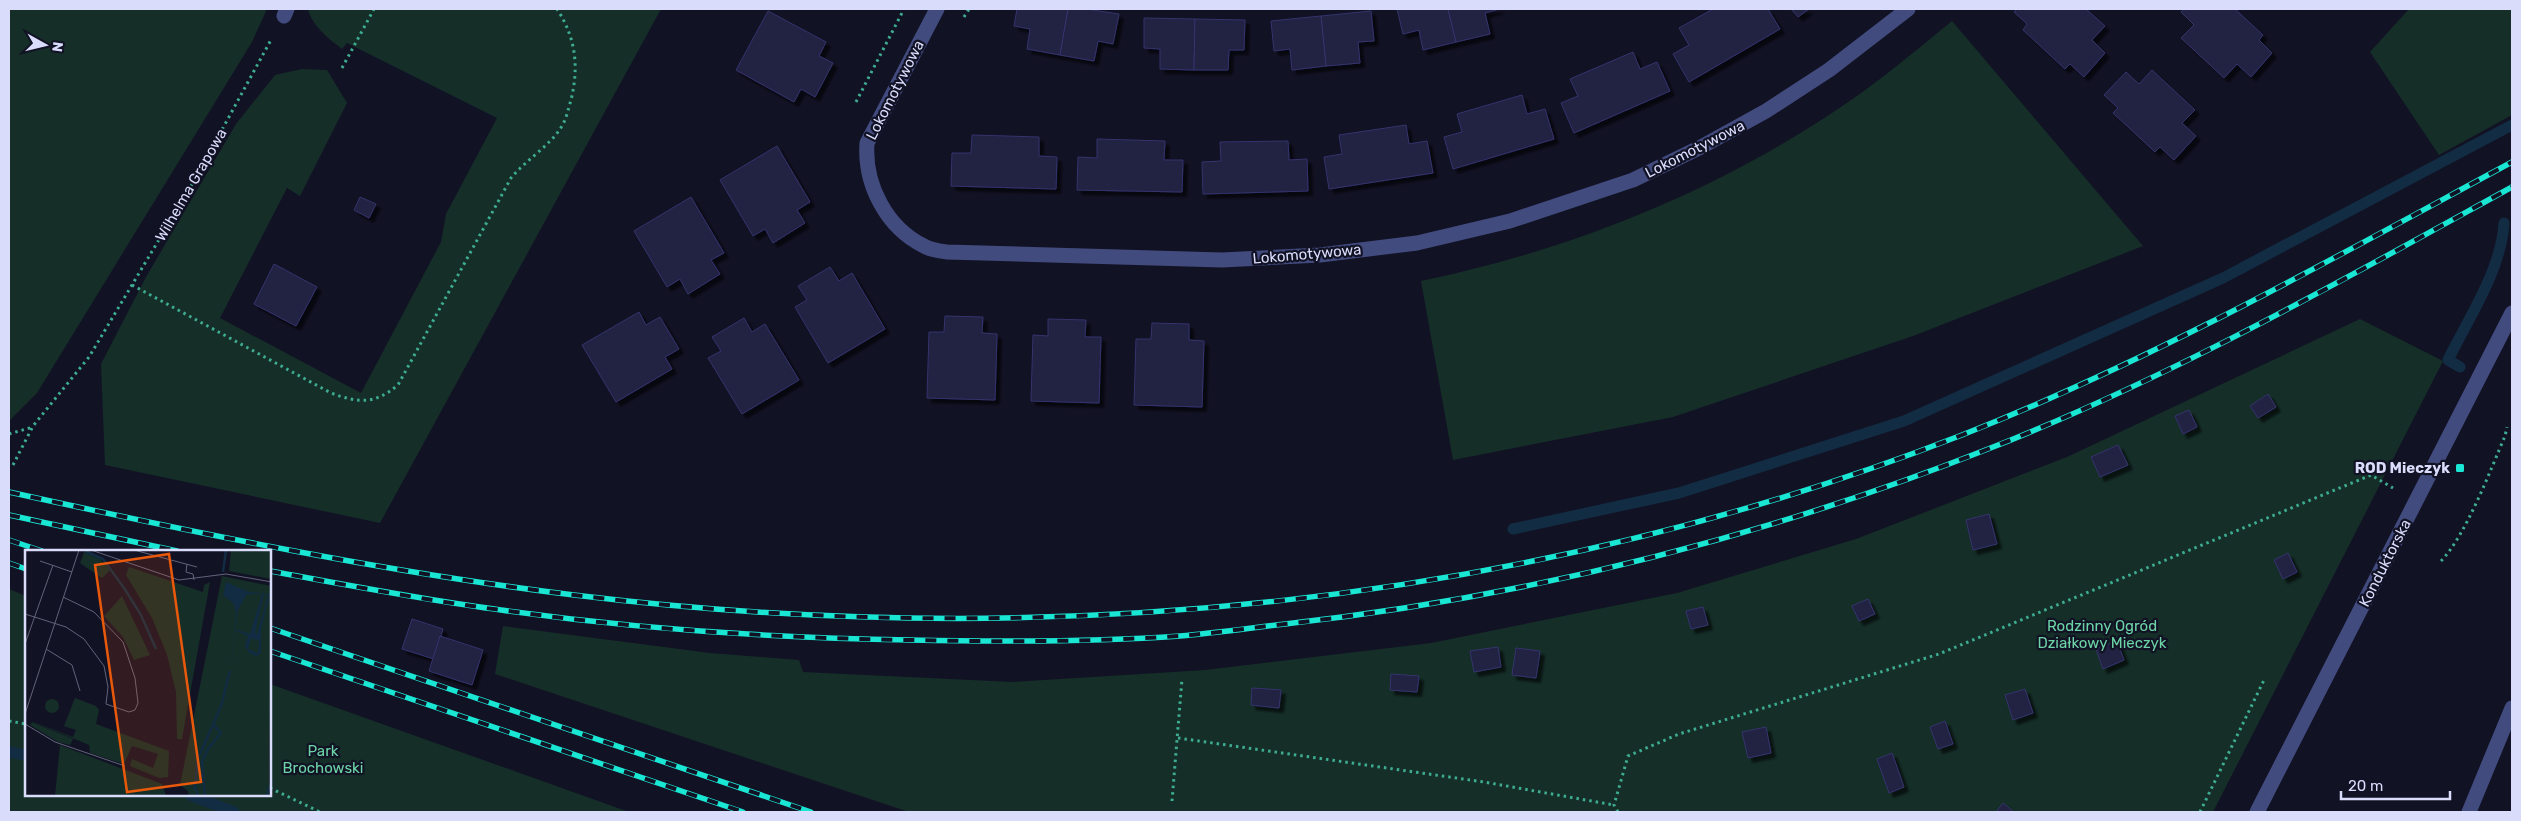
<svg xmlns="http://www.w3.org/2000/svg" width="2521" height="821" viewBox="0 0 2521 821" font-family="Rubik,sans-serif">
<style>
.green{fill:#152e28}
.lines{fill:none;stroke-linecap:round;stroke-linejoin:round}
.stream{stroke:#122d43;stroke-width:11}
.building{fill:#202043;stroke:#35346d;filter:url(#shadow)}
.path{stroke:#3dac90;stroke-width:3;stroke-dasharray:2.5 4;stroke-linecap:butt}
.minor{stroke:#424b7e;stroke-width:15}
.rail-casing{stroke:#1ae6d4;stroke-width:5.5}
.rail{stroke:#121225;stroke-width:4;stroke-dasharray:11;stroke-linecap:butt}
.poi-dot{fill:#1ae6d4;stroke:#121225;stroke-width:2}
.labels{text-anchor:middle;dominant-baseline:central;stroke-width:4.5;stroke-linejoin:round;paint-order:stroke}
.street-label{font-size:15px;fill:#d9dcfb;stroke:#121225}
.poi-label{font-size:15px;font-weight:bold;fill:#d9dcfb;stroke:#121225;text-anchor:end}
.park-label{font-size:15px;fill:#6cd4a6;stroke:#121225}
.inset-river{fill:none;stroke:#122d43;stroke-width:2.5}
.inset-road{fill:none;stroke:#62637b;stroke-width:1}
.view{fill:#e8590c;fill-opacity:0.15;stroke:#e8590c;stroke-width:2.5}
.inset-edge{fill:none;stroke:#d9dcfb;stroke-width:2.5}
</style>
<defs>
<filter id="shadow"><feDropShadow dx="4.5" dy="4.5" stdDeviation="1" flood-color="#0009"/></filter>
</defs>
<rect width="100%" height="100%" fill="#121225"/>
<g class="green">
<polygon points="9,9 267,9 252,42 37,393 9,421"/>
<path d="M308 9H661L380 523 105 465 101 364 146 277 236 124 275 75 302 69 327 70 347 103 300 196 287 188 220 318 361 393 441 242 446 214 497 118 347 43 342 49C329 39 312 26 308 9Z"/>
<polygon points="2409,9 2512,9 2512,115 2439,155 2370,52"/>
<path d="M1952 21 2143 246 1913 336 1673 417 1453 460 1421 281C1566 251 1705 196 1829 115 1872 87 1912 54 1952 21Z"/>
<polygon points="2360,319 2443,361 2213,812 909,812 495,674 503,626 710,653 799,660 803,672 1013,682 1205,670 1431,643 1677,593 1856,539 2067,457"/>
<polygon points="9,589 26,596 26,795 270,795 270,684 629,812 9,812"/>
</g>
<g class="lines">
<g class="stream">
<path d="M2460 367 2448 360C2469 317 2501 271 2504 223"/>
<polyline points="1513,529 1679,493 1904,421 2223,278 2512,125"/>
<polyline points="9,752 26,755"/>
<polyline points="190,795 234,812"/>
</g>
</g>
<g class="building">
<polygon points="1017,9 1068,9 1060,55 1027,49 1030,29 1014,26"/>
<polygon points="1068,9 1086,9 1119,14 1113,44 1098,41 1094,61 1060,55"/>
<polygon points="1397,9 1448,9 1456,42 1423,50 1419,30 1403,34"/>
<polygon points="1448,9 1500,9 1485,13 1490,34 1456,42"/>
<polygon points="1713,9 1768,9 1780,29 1689,82 1673,54 1689,45 1679,28"/>
<polygon points="1791,9 1809,9 1798,17"/>
<polygon points="2017,9 2086,9 2105,26 2092,40 2105,53 2084,77 2070,64 2065,69 2023,30 2027,24 2014,12"/>
<polygon points="2184,9 2235,9 2263,35 2259,40 2272,53 2251,77 2237,64 2224,78 2181,38 2194,25 2181,12"/>
<polygon points="768,11 826,42 819,56 833,63 815,97 801,89 794,102 736,70"/>
<polygon points="1371,11 1374,41 1358,42 1360,63 1326,66 1321,16"/>
<polygon points="1321,16 1326,66 1292,70 1290,49 1274,51 1271,21"/>
<polygon points="1144,18 1195,19 1194,70 1160,69 1160,49 1144,48"/>
<polygon points="1195,19 1245,20 1244,50 1229,50 1228,70 1194,70"/>
<polygon points="1633,52 1640,69 1657,62 1670,91 1574,133 1561,103 1578,96 1570,79"/>
<polygon points="2152,70 2195,110 2182,123 2196,136 2174,160 2160,147 2155,152 2113,113 2118,108 2104,95 2126,72 2139,84"/>
<polygon points="1522,95 1527,114 1545,109 1554,139 1453,169 1444,137 1462,132 1457,114"/>
<polygon points="1406,125 1409,144 1427,141 1433,173 1329,189 1324,157 1342,154 1339,135"/>
<polygon points="972,135 1039,137 1039,156 1057,157 1056,189 951,186 952,153 971,153"/>
<polygon points="1097,139 1165,141 1164,160 1183,160 1182,192 1077,190 1078,157 1097,158"/>
<polygon points="1288,141 1289,160 1307,159 1308,191 1203,194 1202,162 1221,161 1220,142"/>
<polygon points="777,146 810,202 797,210 805,223 773,243 765,229 753,236 720,180"/>
<polygon points="360,197 376,204 369,218 354,210"/>
<polygon points="691,197 724,253 711,260 720,274 688,294 680,279 667,287 634,231"/>
<polygon points="274,264 317,287 296,326 254,304"/>
<polygon points="830,267 839,281 852,273 885,329 828,363 795,307 807,300 798,286"/>
<polygon points="639,312 646,325 660,317 679,349 665,357 672,369 616,402 582,345"/>
<polygon points="945,316 983,317 982,333 997,334 995,400 927,398 929,332 944,332"/>
<polygon points="744,318 752,332 765,324 799,380 742,414 708,358 721,351 712,337"/>
<polygon points="1048,319 1086,320 1085,337 1101,337 1099,403 1031,401 1033,335 1048,336"/>
<polygon points="1152,323 1189,324 1189,340 1204,341 1202,407 1134,405 1136,339 1151,339"/>
<polygon points="2268,394 2276,407 2258,418 2250,406"/>
<polygon points="2189,410 2197,427 2183,434 2175,416"/>
<polygon points="2118,445 2128,465 2100,477 2091,457"/>
<polygon points="1989,514 1997,544 1973,550 1966,520"/>
<polygon points="2288,553 2297,572 2283,579 2274,560"/>
<polygon points="1868,599 1875,614 1859,621 1852,606"/>
<polygon points="1703,607 1708,625 1691,629 1686,611"/>
<polygon points="412,619 443,629 434,659 402,649"/>
<polygon points="440,636 483,650 472,685 429,671"/>
<polygon points="2117,641 2124,660 2103,669 2096,649"/>
<polygon points="1498,647 1501,667 1474,672 1470,651"/>
<polygon points="1516,648 1540,651 1536,678 1512,675"/>
<polygon points="1391,674 1419,676 1417,692 1390,690"/>
<polygon points="1252,688 1281,690 1279,708 1251,705"/>
<polygon points="2025,689 2033,713 2013,720 2005,695"/>
<polygon points="1945,721 1953,744 1938,749 1930,727"/>
<polygon points="1766,727 1771,753 1748,758 1742,732"/>
<polygon points="1892,753 1904,787 1889,793 1877,759"/>
<polygon points="2003,803 2014,812 1996,812"/>
</g>
<g class="lines">
<g class="path">
<polyline points="964,17 969,9"/>
<polyline points="342,68 374,9"/>
<polyline points="856,102 904,9"/>
<path d="M132 285 331 393C358 403 374 405 398 385L511 178C525 161 549 146 560 129 566 121 568 110 571 100 579 67 576 38 557 9"/>
<polyline points="9,434 33,427"/>
<polyline points="13,465 33,426 89,357 194,181 272,38"/>
<path d="M2441 561C2466 535 2490 471 2505 436L2507 427"/>
<polyline points="9,721 26,724"/>
<polyline points="1178,738 1484,782 1614,805"/>
<polyline points="270,788 320,812"/>
<polyline points="1172,801 1182,679"/>
<polyline points="1618,812 1614,805 1628,756 1679,734 1939,654 2371,475 2393,488"/>
<polyline points="2200,812 2265,678"/>
</g>
<g class="minor">
<path d="M937 9 867 143C864 185 887 228 924 246 930 250 939 251 947 252L1222 260 1320 255 1417 243 1510 221 1633 180 1701 147 1766 111 1829 70 1908 9"/>
<polyline points="284,16 287,9"/>
<polyline points="2257,812 2512,313"/>
<polyline points="2469,812 2512,708"/>
</g>
<g class="rail-casing">
<g id="rail">
<path d="M9 492C196 533 384 572 574 595 1044 652 1520 607 1962 435 2153 360 2332 259 2512 162"/>
<polyline points="9,515 177,551"/>
<polyline points="9,540 42,551"/>
<polyline points="9,563 26,569"/>
<path d="M270 571C347 585 424 600 501 610 637 629 773 638 910 640 1000 642 1090 642 1180 636 1215 633 1250 628 1285 624 1526 597 1762 538 1988 449 2170 378 2341 281 2512 187"/>
<polyline points="270,628 811,812"/>
<polyline points="270,651 743,812"/>
</g>
</g>
<use href="#rail" class="rail"/>
</g>
<rect class="poi-dot" x="2455" y="463" width="10" height="10" rx="2.5"/>
<g class="labels">
<g class="street-label">
<text transform="translate(895 90) rotate(-63)">Lokomotywowa</text>
<text transform="translate(1695 149) rotate(-27)">Lokomotywowa</text>
<text transform="translate(191 185) rotate(-60)">Wilhelma Grapowa</text>
<text transform="translate(1307 254) rotate(-5)">Lokomotywowa</text>
<text transform="translate(2385 563) rotate(-63)">Konduktorska</text>
</g>
<g class="poi-label">
<text x="2450" y="468">ROD Mieczyk</text>
</g>
<g class="park-label">
<text x="2102" y="626">Rodzinny Ogród<tspan x="2102" dy="17">Działkowy Mieczyk</tspan></text>
<text x="323" y="751">Park<tspan x="323" dy="17">Brochowski</tspan></text>
</g>
</g>
<g transform="translate(25 550)">
<rect width="246" height="246" fill="#121225"/>
<path d="M206 0H246V29L204 21ZM59 2 75 9 85 20 77 28 62 18 55 13ZM104 17 178 42 179 35 185 32 157 189H152L151 142 142 105 127 68 101 25ZM197 26 246 36 244 246H164L163 241 155 235ZM97 46 125 105 109 110 98 87 79 66ZM50 148 71 156 74 160 71 174 144 201 143 227 134 228 105 216 107 209 128 218 133 204 107 196 99 214 65 203 64 195 4 170 48 187 51 180 39 176ZM20 156a7 7 0 1 1 14 0a7 7 0 1 1-14 0ZM7 172 48 189 45 195 33 192 5 175ZM35 195 137 234 141 246H30Z" fill="#152e28"/>
<path d="M201 32 224 42 245 44 236 79V103L231 106 224 103 220 96 223 86 210 80 206 120 211 62 208 53 198 45ZM222 44H237L225 84 210 79 213 60ZM239 44 243 45 232 84 230 82ZM226 88 234 91 233 103 223 99Z" fill="#122d43" fill-rule="evenodd"/>
<path class="inset-river" d="M60 1 78 9 99 38 116 65 131 99M198 22 201 0M173 246 170 238 172 211 196 156 205 121M180 246 177 212 183 199 196 183 189 175M241 246 247 231"/>
<path class="inset-road" d="M66 0 154 30 201 24 247 32M109 0 172 17M15 11 47 22M162 14 161 22 168 24 169 30M0 64 41 77 59 89 79 116 83 137 81 154 104 162 110 160 113 153 110 128 98 92 69 62 38 47M0 94 28 15M21 99 47 115 55 141M0 164 54 0M0 174 30 192 100 216"/>
<path class="view" d="M144 4 176 232 102 242 70 15Z"/>
<rect width="246" height="246" class="inset-edge"/>
</g>
<rect width="2521" height="821" fill="none" stroke="#d9dcfb" stroke-width="20"/>
<g transform="translate(45 45) rotate(98)" stroke="#121225" stroke-width="4" paint-order="stroke">
<path d="M0-4L9 19L0 12L-9 19Z" fill="#d9dcfb"/>
<text y="-8" font-size="14" font-weight="bold" text-anchor="middle" fill="#d9dcfb">N</text>
</g>
<path d="M2341 791v8h109v-8" fill="none" stroke="#d9dcfb" stroke-width="2.5"/>
<text x="2348" y="791" font-size="15" fill="#d9dcfb" stroke="#121225" stroke-width="4" paint-order="stroke">20 m</text>
</svg>
